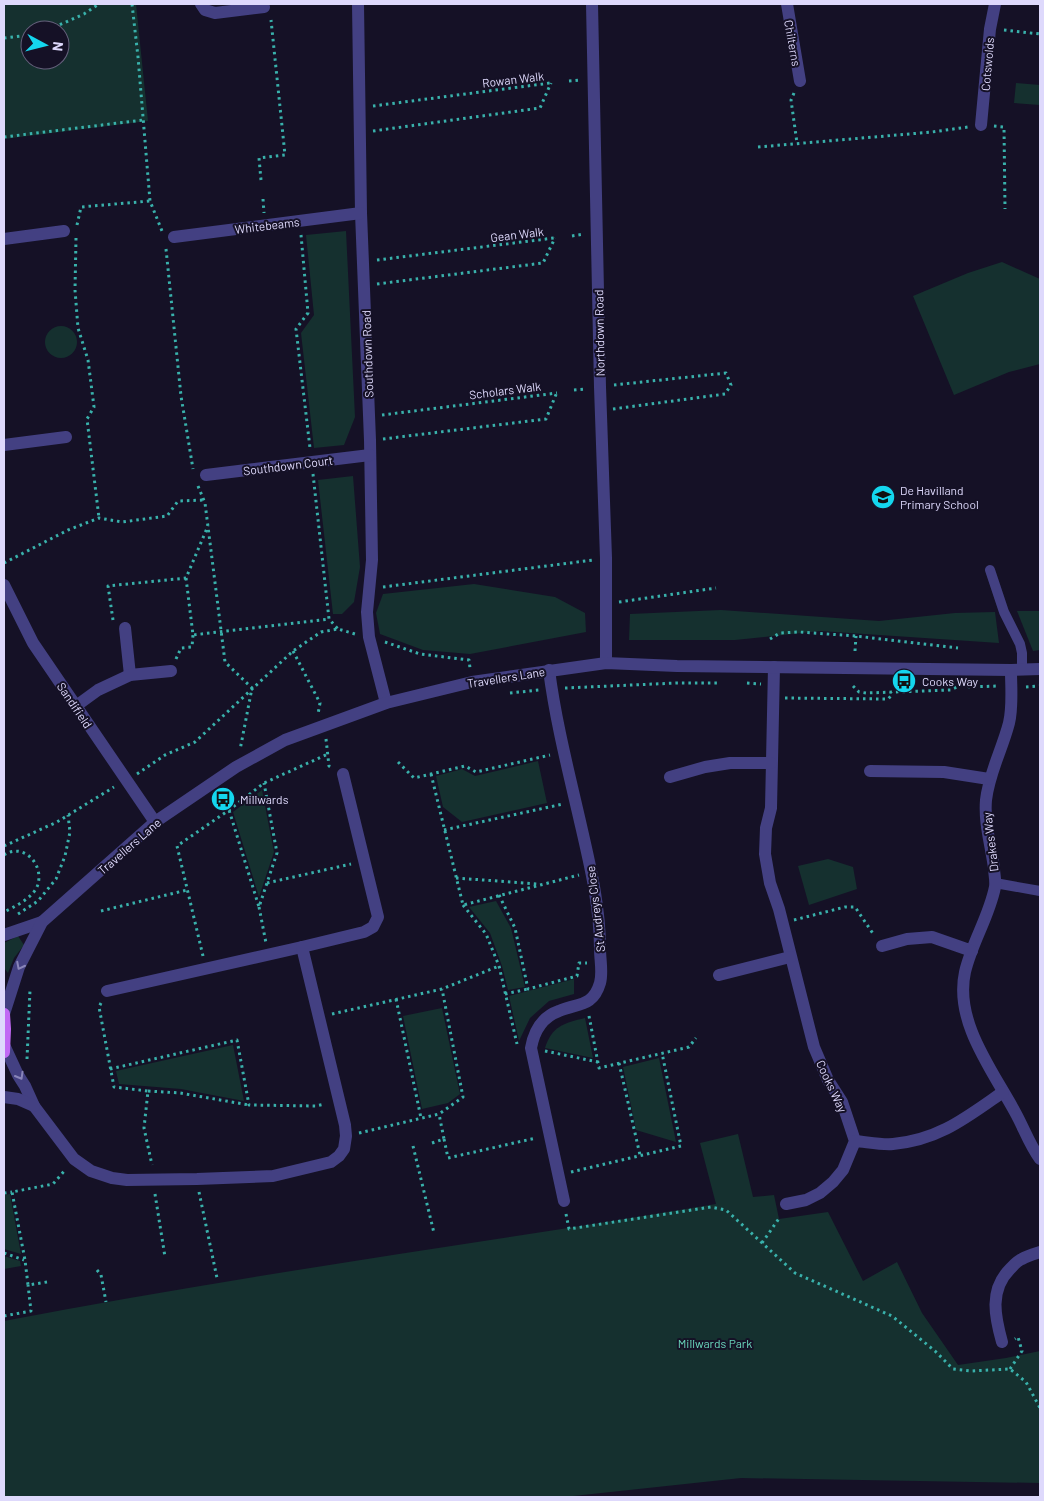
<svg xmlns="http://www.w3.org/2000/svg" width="1044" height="1501" viewBox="0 0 1044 1501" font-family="Barlow,sans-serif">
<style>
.green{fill:#15302f;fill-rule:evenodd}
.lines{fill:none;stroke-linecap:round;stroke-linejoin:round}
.path{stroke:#39b1ab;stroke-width:3;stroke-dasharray:2.5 4;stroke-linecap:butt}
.service{stroke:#434082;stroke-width:10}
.minor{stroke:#434082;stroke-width:12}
.tertiary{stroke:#434082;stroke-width:12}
.primary{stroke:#c169f4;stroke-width:12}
.oneway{stroke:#8985b9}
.labels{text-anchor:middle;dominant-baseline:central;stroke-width:4;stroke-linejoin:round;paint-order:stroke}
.street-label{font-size:12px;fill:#ded9fc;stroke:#151126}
.poi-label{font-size:12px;fill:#ded9fc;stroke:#151126;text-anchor:start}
.park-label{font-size:12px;fill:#6ad8bd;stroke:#151126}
</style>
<rect width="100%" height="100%" fill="#151126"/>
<g class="green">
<path d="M4 4H136L148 121 4 139ZM30 30H60V60H30Z"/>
<polygon points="1016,83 1040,85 1040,105 1014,103"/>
<polygon points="346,231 355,417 344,445 314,448 301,333 314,315 306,235"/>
<polygon points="1002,262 1040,279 1040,364 1009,372 954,395 913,296 968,273"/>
<circle cx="61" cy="342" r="16"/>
<polygon points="353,476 360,567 354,602 342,614 333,614 318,480"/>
<polygon points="474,584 555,597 585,613 586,632 470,654 423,650 380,634 376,613 383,594"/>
<polygon points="721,610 879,621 955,613 995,612 999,643 820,631 735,640 629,640 630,614"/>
<polygon points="1017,611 1040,611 1040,650 1033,651"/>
<polygon points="538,761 547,803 462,822 443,807 436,776 462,769 475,776"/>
<polygon points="262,790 274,852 259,897 233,812"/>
<polygon points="828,859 853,867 857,889 809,905 798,866"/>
<polygon points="496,901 511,928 525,987 508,990 502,966 490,933 469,907"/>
<polygon points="18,936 24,945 14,958 8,973 4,968 4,943"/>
<polygon points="574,979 574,994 549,1001 530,1018 519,1041 509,996"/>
<polygon points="442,1008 460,1094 448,1103 422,1109 403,1016"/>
<path d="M585 1018 593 1058 545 1048C552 1026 564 1023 585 1018Z"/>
<polygon points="233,1045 244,1101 181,1089 119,1084 116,1071"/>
<polygon points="659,1058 676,1142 636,1130 623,1067"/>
<path d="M738 1134 753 1197 774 1195 779 1219 828 1212 863 1281 897 1262 922 1313 958 1365 1006 1358 1040 1351V1483L741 1478 564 1497H4V1321C240 1275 479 1244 716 1204L700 1143Z"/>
<polygon points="10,1194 21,1254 4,1249 4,1195"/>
<polygon points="4,1256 20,1261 21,1266 4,1269"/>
</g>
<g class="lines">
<g class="path">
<polyline points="132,4 138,57 150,201 162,231"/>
<polyline points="48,30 84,14 99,4"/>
<polyline points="1004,30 1040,34"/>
<polyline points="4,38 30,35"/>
<polyline points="44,60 45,65"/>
<polyline points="569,81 580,80"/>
<polyline points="794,93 791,100 797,143"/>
<polyline points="373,106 550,83"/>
<polyline points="994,126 1004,127 1005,209"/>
<polyline points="373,131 540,108 551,83"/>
<polyline points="4,137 143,120"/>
<polyline points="758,147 932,132 968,127"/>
<polyline points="261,180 259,158 285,155 271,20"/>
<polyline points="263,199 264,213"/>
<polyline points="77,225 81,207 150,201"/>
<polyline points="301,235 308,313 296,329 310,448"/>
<polyline points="572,236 584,234"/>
<polyline points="76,238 75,290 78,328 88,360 94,407 87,419 99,518"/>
<polyline points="166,249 181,396 193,469"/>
<polyline points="377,260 554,238"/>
<polyline points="377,284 543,263 555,238"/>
<polyline points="574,390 586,389"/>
<polyline points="613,409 725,394 731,385 726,373 614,385"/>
<polyline points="382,415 557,393"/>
<polyline points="383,439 546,419 557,392"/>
<polyline points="313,474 329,619 338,629"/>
<polyline points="198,486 205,503 225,662 252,688 240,750"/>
<polyline points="4,563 68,530 99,518 122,522 167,516 178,501 205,500"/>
<polyline points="186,578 193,635 329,619"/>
<polyline points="383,587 593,560"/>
<polyline points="619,602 716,588"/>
<polyline points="113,620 108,586 186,578 208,526"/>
<polyline points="770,639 780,633 799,632 856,636 958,648"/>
<polyline points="385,642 420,654 469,660 470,668"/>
<polyline points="293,651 320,703 318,714"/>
<polyline points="855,651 856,636"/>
<polyline points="176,659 181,648 192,647 193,635"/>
<polyline points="747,683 761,684"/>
<polyline points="961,685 970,687 997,686"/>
<polyline points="853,686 859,692 866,693 951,690 960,685"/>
<polyline points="1026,687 1040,686"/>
<polyline points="565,688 677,683 718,683"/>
<polyline points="510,693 539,690"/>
<polyline points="785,698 888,699 891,696 891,692"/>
<polyline points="326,739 329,766 332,768"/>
<polyline points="398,762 414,778 465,766 476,772 550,755"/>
<polyline points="137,774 165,755 195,742 293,651 321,632 338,629 355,634"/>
<polyline points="431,774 463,905 579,875"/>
<polyline points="223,799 229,810 259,907 277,853 264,783"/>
<polyline points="444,830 563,804"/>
<polyline points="4,846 57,822 114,787"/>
<path d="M4 855C25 841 47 868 36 889 30 899 14 907 4 912"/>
<polyline points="456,878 538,884"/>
<polyline points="267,883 351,864"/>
<polyline points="499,895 515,928 528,989 577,976 579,963 587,963"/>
<polyline points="463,905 486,934 499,966 517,1044"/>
<polyline points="259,907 266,943"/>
<polyline points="101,911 187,890"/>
<polyline points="18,914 38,901 56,879 65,856 70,832 68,815"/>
<polyline points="794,920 845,907 855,907 874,935"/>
<polyline points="203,956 177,846 229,810 264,783 328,754"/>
<polyline points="505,994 528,989"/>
<polyline points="396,999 421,1118"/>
<polyline points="101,1003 99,1007 114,1087 148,1091 144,1128 152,1165"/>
<polyline points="332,1014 442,989 499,966"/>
<polyline points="589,1016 599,1068 689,1047 696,1038"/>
<polyline points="545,1051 598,1062"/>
<polyline points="27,1059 30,990"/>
<polyline points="619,1063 640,1155"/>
<polyline points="110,1069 237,1040 249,1105 316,1106 325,1104"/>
<polyline points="148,1091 180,1093 249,1105"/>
<polyline points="359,1133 439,1114 463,1097 442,989"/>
<polyline points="444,1139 448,1158 536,1138"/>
<polyline points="432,1143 444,1139 439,1114"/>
<polyline points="413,1146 434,1233"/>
<polyline points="571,1172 681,1146 662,1053"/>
<polyline points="199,1192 217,1278"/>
<polyline points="4,1193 12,1192"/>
<polyline points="155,1194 165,1257"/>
<polyline points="566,1214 569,1229 711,1207 726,1210 795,1273 892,1316 935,1351 953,1369 971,1371 1010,1369 1026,1382 1040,1408"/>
<polyline points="762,1243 780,1217"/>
<polyline points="4,1253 24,1260"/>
<polyline points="97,1270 101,1275 106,1302"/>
<polyline points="47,1282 28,1285 25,1260 12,1192 53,1184 66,1169"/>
<polyline points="4,1316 31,1311 28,1285"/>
<polyline points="1010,1369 1022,1351 1018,1337 1015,1339"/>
</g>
<g class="service">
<polyline points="990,570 1004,612 1020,644 1022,653 1022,670"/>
<polyline points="995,883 1040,891"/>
</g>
<g class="minor">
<polyline points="201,4 205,10 215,13 264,7"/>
<polyline points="358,4 361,213 370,440 372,560 367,612 369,637 386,703"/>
<polyline points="592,4 600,387 606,558 606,663"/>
<polyline points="787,4 800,81"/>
<polyline points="981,125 990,29 995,4"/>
<polyline points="174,237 361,213"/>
<polyline points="4,239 64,231"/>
<polyline points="4,445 66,437"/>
<polyline points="206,475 370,455"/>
<polyline points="4,585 33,643 155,822"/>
<polyline points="125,628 130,675"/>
<polyline points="774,667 771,808 766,828 765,854 770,883 779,909 814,1047 828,1080 842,1102 855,1141 843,1170 833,1182 820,1193 806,1200 786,1204"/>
<path d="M549 670C556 724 570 777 582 830 591 869 600 908 600 949 600 960 603 973 600 983 593 1007 578 1003 559 1011 542 1017 534 1031 531 1048L564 1201"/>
<path d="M1011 670C1011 688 1013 707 1009 723 1002 750 989 773 986 800 984 823 991 845 994 868 994 874 996 880 995 887 989 917 972 942 965 972 954 1022 993 1071 1015 1112 1024 1128 1029 1144 1040 1159"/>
<polyline points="76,706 98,690 130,675 171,671"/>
<polyline points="870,771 944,772 989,779"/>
<polyline points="670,777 705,767 730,763 771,763"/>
<polyline points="882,946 907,939 932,937 972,951"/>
<polyline points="719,975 790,957"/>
<polyline points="107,991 302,947"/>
<polyline points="5,1047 18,1075 25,1086 34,1106 74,1159 91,1171 112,1178 127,1180 197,1179 273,1176 331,1162 339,1156 344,1149 346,1136 345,1125 302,947 364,932 373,927 378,917 343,774"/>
<polyline points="4,1097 18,1099 34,1106"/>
<path d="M855 1141C867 1142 881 1145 893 1144 939 1140 967 1117 1003 1092"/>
<path d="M1002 1342C995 1317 989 1290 1010 1269 1014 1265 1017 1261 1022 1259 1027 1256 1034 1254 1040 1252"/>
</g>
<g class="tertiary">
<polyline points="4,935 42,922"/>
<polyline points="4,1014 19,967 42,922 155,822 236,767 285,740 386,703 472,682 606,663 677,666 1011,670 1040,669"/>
</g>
<polyline class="primary" points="4,1014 5,1029 4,1052"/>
</g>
<defs><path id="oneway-chevron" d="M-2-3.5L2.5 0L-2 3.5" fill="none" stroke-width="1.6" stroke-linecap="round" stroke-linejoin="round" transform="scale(1.25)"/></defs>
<g class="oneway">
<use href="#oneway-chevron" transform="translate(20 966) rotate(117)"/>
<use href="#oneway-chevron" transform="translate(20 1076) rotate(60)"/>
</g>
<defs>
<g id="school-disc" transform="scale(1.25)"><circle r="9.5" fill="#14d6ee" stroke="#151126"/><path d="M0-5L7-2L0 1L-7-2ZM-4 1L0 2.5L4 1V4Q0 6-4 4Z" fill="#111"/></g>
<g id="bus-disc" transform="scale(1.25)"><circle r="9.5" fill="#14d6ee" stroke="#151126"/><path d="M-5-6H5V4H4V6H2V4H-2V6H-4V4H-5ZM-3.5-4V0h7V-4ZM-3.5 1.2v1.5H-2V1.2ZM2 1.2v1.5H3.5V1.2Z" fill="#111"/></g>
</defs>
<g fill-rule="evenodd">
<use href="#school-disc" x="883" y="497"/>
<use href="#bus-disc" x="904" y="681"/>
<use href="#bus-disc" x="223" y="799"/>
</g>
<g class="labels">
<g class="street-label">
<text transform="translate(793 43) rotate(80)">Chilterns</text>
<text transform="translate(987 64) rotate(-85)">Cotswolds</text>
<text transform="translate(513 79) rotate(-7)">Rowan Walk</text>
<text transform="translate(267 225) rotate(-7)">Whitebeams</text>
<text transform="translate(517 234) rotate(-7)">Gean Walk</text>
<text transform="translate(599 333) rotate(-91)">Northdown Road</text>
<text transform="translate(367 354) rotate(-92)">Southdown Road</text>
<text transform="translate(505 390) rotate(-7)">Scholars Walk</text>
<text transform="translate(288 465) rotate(-7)">Southdown Court</text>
<text transform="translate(506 677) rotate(-9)">Travellers Lane</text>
<text transform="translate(75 705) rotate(56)">Sandifield</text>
<text transform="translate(990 842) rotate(-97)">Drakes Way</text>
<text transform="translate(129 846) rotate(-41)">Travellers Lane</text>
<text transform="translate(595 909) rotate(-97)">St Audreys Close</text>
<text transform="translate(832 1086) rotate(65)">Cooks Way</text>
</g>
<g class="poi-label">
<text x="900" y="490">De Havilland<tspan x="900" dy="14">Primary School</tspan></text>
<text x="922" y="681">Cooks Way</text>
<text x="240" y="799">Millwards</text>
</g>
<g class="park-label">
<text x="715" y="1343">Millwards Park</text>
</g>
</g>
<rect width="1044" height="1501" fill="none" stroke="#ded9fc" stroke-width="10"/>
<g transform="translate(45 45) rotate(97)"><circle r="24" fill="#151126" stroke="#65617c"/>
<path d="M0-4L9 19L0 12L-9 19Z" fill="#14d6ee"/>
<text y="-8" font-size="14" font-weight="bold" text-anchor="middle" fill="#ded9fc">N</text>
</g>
</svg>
